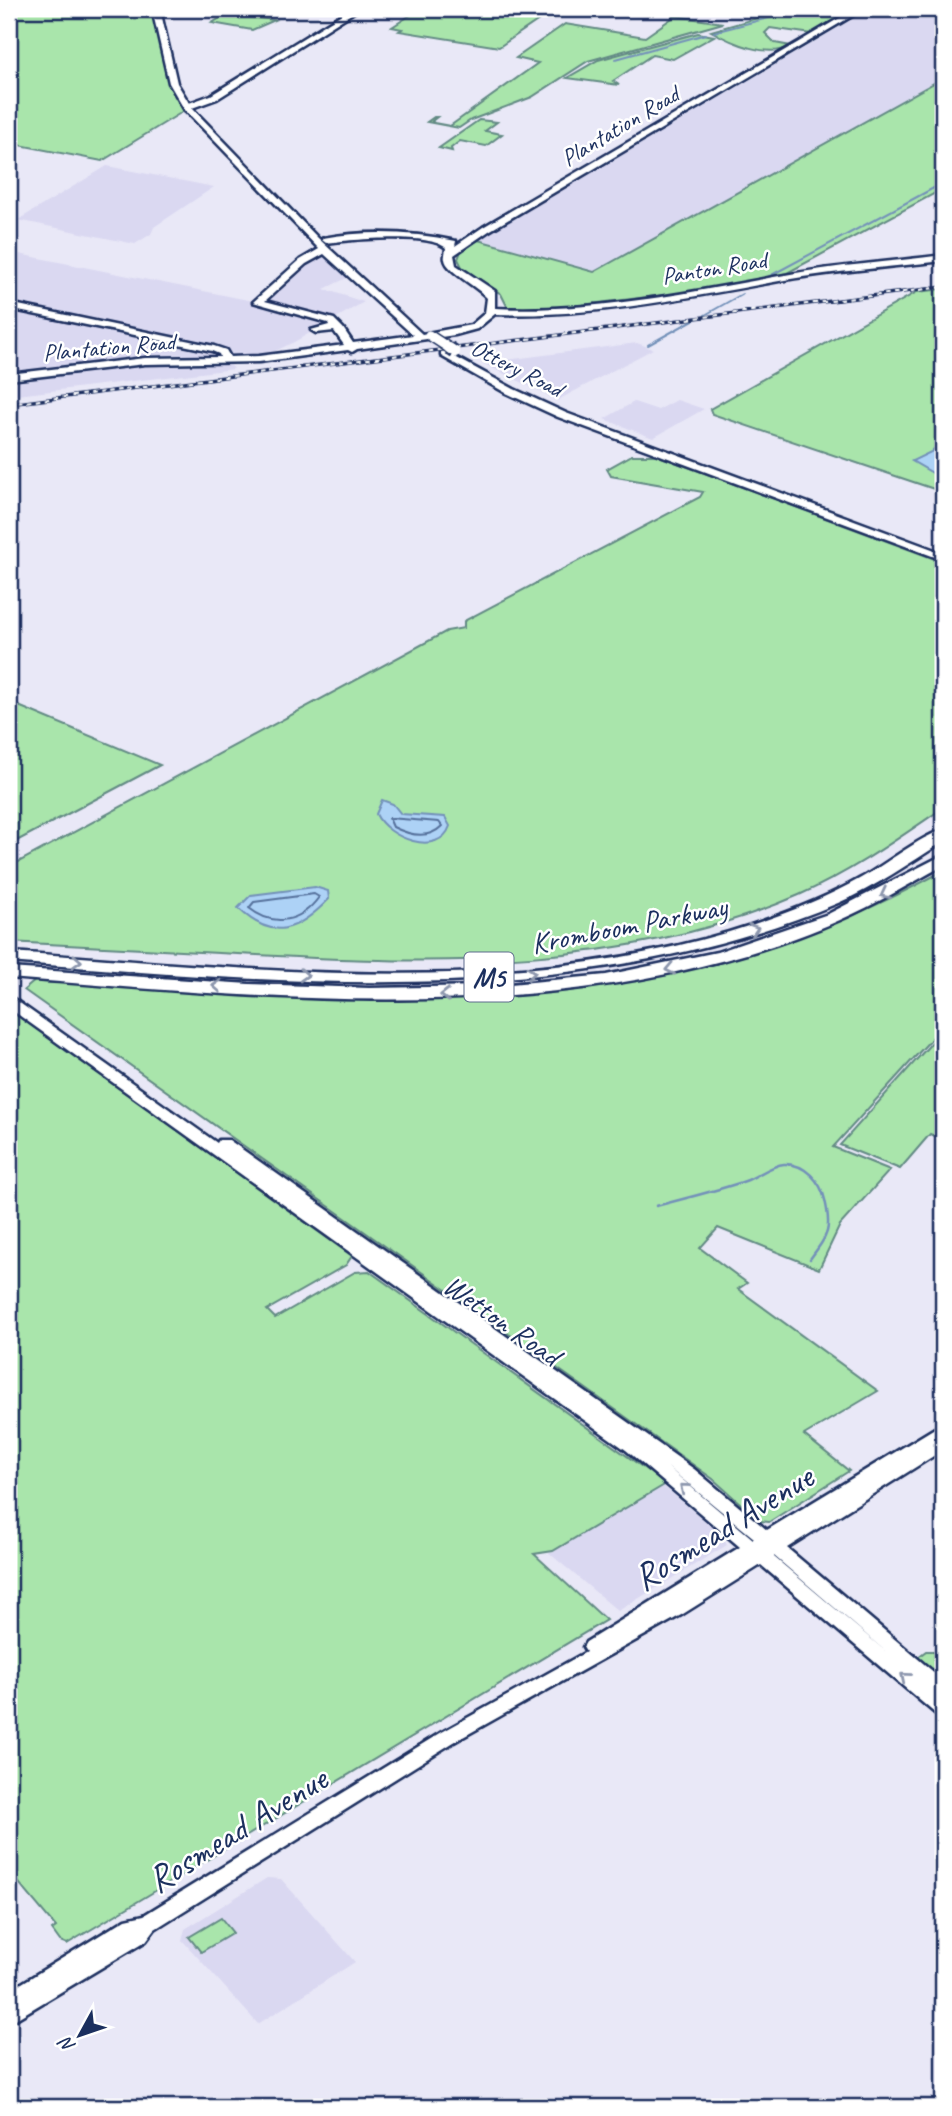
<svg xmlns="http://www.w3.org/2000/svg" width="952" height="2116" viewBox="0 0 952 2116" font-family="Caveat,sans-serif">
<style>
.built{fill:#dad8f1}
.green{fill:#a9e5ab;stroke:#628a84;stroke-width:2}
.water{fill:#add2f6;stroke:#7391b9;stroke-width:2}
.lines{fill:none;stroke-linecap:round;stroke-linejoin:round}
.shore{stroke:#55709b;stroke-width:2}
.stream-far1{stroke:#7391b9;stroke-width:2}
.stream{stroke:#7391b9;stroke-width:2.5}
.secondary-casing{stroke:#1b2f5e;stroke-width:5}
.highway-casing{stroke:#1b2f5e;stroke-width:5}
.secondary{fill:#fff;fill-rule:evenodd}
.highway{fill:#fff;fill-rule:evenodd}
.rail-casing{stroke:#1b2f5e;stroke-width:3.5}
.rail{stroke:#fff;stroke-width:2;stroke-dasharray:4.5;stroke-linecap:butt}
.secondary-bridge-far1-casing{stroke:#1b2f5e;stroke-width:12;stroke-linecap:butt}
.secondary-bridge-casing{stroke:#1b2f5e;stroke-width:15;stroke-linecap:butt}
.secondary-bridge-far1{stroke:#fff;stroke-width:9}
.secondary-bridge{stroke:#fff;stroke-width:10}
.oneway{stroke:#8d97ae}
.labels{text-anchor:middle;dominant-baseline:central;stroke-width:5;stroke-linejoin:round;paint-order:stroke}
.far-street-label{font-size:24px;fill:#1b2f5e;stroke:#fff}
.shield{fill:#fff;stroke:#5f6d8e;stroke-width:2}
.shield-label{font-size:28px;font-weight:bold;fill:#1b2f5e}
.street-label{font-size:30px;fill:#1b2f5e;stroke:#fff}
.near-street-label{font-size:37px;fill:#1b2f5e;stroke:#fff}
</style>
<rect width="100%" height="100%" fill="#e9e8f7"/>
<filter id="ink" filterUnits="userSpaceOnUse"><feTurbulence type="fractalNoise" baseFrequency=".0143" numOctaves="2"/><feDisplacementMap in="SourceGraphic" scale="14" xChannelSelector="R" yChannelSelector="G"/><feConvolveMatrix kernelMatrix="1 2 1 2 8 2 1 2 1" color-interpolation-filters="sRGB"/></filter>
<g filter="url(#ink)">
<g class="built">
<polygon points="870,9 943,9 943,78 594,273 478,240"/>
<polygon points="107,166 214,187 154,227 151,234 135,244 18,220"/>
<polygon points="9,252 258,302 303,262 327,257 338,261 353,275 324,289 364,302 294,342 259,359 227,361 234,369 9,396"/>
<polygon points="637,343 653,349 558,400 482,363"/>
<polygon points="677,400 704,409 653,438 604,419 634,402 658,410"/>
<polygon points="663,1486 721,1534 727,1545 618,1611 549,1553"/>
<polygon points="267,1878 281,1879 355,1962 258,2024 182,1940 185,1929"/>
</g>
<g class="green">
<polygon points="9,9 153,9 171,86 184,111 102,161 9,143"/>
<polygon points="420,9 555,9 499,47 399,31 402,29 392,27"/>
<path d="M789 9H855L812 34 770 28 765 33 775 43 791 46C768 59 732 43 711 31Z"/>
<polygon points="208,12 275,20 252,30 212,23 225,15"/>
<polygon points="675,16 723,23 588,61 532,97 471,120 459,128 427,122 434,117 437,117 432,121 434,123 450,126 538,63 516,58 565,24 645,37"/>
<polygon points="698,33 714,36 673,59 652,55 613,81 619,85 567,78 598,60"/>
<polygon points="943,78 943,189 787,273 706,290 532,311 508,308 501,294 462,267 458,259 461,251 478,240 594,272"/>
<polygon points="479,120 497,122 485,131 502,134 486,146 460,141 451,148 452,151 439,148"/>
<polygon points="943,289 943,492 712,414 710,409 917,292"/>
<path d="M632 455H656L943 562V808C896 840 851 872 799 895 628 970 438 965 257 955 174 951 92 946 9 942V867L447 631 464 628V621L700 497 703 492 611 476 607 469Z"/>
<polygon points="9,702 160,765 9,845"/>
<path d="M943 871V1039L934 1036 833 1147 890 1170 840 1225 819 1269 718 1228 700 1248 747 1283 738 1289 878 1391 804 1435 849 1471 769 1522 760 1521 713 1479 24 990 36 980C158 986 282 1001 405 1000 602 999 770 966 943 871Z"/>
<polygon points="9,1009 352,1256 346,1265 267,1310 275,1318 355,1272 369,1271 666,1484 553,1551 534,1554 606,1620 67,1944 60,1941 52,1930 56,1927 9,1871"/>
<polygon points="935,1039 943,1042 943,1139 930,1134 900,1169 840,1145"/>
<polygon points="926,1651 943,1651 943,1680 920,1660 918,1657"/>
<polygon points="221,1918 233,1933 201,1952 189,1937"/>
</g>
<g class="water">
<polygon points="943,440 943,479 912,461 931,452"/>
<path d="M382 800 393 804 401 814 445 817 450 826C439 858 387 838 376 814Z"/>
<path d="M315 887 328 891 329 899C298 931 273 942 238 908L251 895Z"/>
</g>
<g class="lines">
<g class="shore">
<path d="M389 818 439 822 442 826C428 840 409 835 393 827Z"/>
<path d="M314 894 319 897C301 922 274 928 249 908L254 902Z"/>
</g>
<g class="stream-far1">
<polyline points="714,32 803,9"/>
<polyline points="616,59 706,34"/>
<polyline points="766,278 943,183"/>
<polyline points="705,315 742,294"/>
<polyline points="648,345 695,319"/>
</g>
<path class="stream" d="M656 1206C686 1198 716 1191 745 1181 757 1177 771 1165 784 1164 805 1163 821 1182 825 1200 832 1230 828 1235 810 1259"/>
<g class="secondary-casing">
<g id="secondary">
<path d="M152 9H160L177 83 189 103 211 95 350 9H359L217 99 192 108 318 238 422 334 471 325 485 313 487 298C478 287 446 271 445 259 444 259 446 249 446 248 428 232 350 240 326 243L322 240 323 238C366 230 413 232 456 241L455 246 483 227 855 9H864L489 231 454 255 456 265 495 291V308C590 313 692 292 785 275 837 265 891 262 943 255V261C891 267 837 271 785 280 692 297 589 318 495 314L477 329 455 335 357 349 352 352 348 350 259 362 145 364 9 380V374L145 358 220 357 219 354 212 351 9 309V303L214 346 226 350 230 357 259 356 344 345 334 331 316 333 311 330 329 325 328 323 253 302 300 260 319 249 184 109 169 83ZM324 254 413 335 353 343 343 328 334 319 265 301 306 264Z"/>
<polygon points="444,351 514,389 566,413 943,553 943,560 558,417 506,393 441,356 441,352"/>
<path d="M9 998 14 999 217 1143 219 1140H229L694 1469 767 1530 943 1423V1450L787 1548 943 1680V1697L938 1695 943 1700V1717L937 1715 761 1565 683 1614 454 1742 155 1929 146 1941 9 2023V1991L126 1919 144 1915 442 1732 586 1652 583 1647 586 1642 740 1547 626 1450 9 1008ZM665 1465 754 1538 753 1539ZM774 1556 890 1655 774 1557Z"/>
</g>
</g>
<g class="highway-casing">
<g id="highway">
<path d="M943 830V842C910 863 875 887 838 903 574 1013 287 983 9 962V952C243 967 500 1001 729 932 774 918 821 901 861 878 883 866 921 836 943 830Z"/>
<path d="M943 855V866C909 884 875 905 840 920 804 936 763 950 725 960 494 1023 245 996 9 978V968L249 984 369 988 488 986 606 975 717 952 828 914Z"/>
</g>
</g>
<use href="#secondary" class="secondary"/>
<use href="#highway" class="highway"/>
<g class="rail-casing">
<polyline id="rail" points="9,404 943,287"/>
</g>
<use href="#rail" class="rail"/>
<g class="secondary-bridge-far1-casing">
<polyline id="secondary-bridge-far1" points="429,335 452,350"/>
</g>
<g class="secondary-bridge-casing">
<polyline id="secondary-bridge" points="449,348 455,352"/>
</g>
<use href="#secondary-bridge-far1" class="secondary-bridge-far1"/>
<use href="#secondary-bridge" class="secondary-bridge"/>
</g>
<defs><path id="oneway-chevron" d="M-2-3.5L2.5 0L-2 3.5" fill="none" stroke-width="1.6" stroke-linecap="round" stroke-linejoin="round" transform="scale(1.75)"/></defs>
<g class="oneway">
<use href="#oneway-chevron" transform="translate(885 894) rotate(153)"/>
<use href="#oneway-chevron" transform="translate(754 929) rotate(-18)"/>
<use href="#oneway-chevron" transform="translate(77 961) rotate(3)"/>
<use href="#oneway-chevron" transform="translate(670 969) rotate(168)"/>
<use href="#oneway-chevron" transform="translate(531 973) rotate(-6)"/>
<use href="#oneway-chevron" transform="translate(304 975) rotate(3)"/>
<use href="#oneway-chevron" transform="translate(217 986) rotate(-177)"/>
<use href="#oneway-chevron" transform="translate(445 995) rotate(179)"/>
<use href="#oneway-chevron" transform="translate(684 1488) rotate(-140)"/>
<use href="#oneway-chevron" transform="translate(905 1677) rotate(-140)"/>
</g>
</g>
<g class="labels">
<g class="far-street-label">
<text transform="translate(620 126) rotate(-31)">Plantation Road</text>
<text transform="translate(714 268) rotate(-9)">Panton Road</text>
<text transform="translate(109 347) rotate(-5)">Plantation Road</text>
<text transform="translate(517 368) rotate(27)">Ottery Road</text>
</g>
<rect class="shield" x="464.5" y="952.5" width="49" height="49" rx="5"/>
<g class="shield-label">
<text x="489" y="977">M5</text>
</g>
<g class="street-label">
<text transform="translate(629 925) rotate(-11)">Kromboom Parkway</text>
<text transform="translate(502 1320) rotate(35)">Wetton Road</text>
</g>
<g class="near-street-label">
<text transform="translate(723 1527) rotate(-32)">Rosmead Avenue</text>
<text transform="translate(237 1829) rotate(-32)">Rosmead Avenue</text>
</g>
</g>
<rect width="952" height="2116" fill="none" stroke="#fff" stroke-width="35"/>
<rect x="18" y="18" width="917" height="2081" fill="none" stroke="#1b2f5e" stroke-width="2.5" filter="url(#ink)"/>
<g transform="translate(80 2035) rotate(230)" stroke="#ffffff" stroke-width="5" paint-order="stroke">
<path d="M0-5L12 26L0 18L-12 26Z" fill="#1b2f5e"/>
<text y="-10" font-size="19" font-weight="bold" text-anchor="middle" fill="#1b2f5e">N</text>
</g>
</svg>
